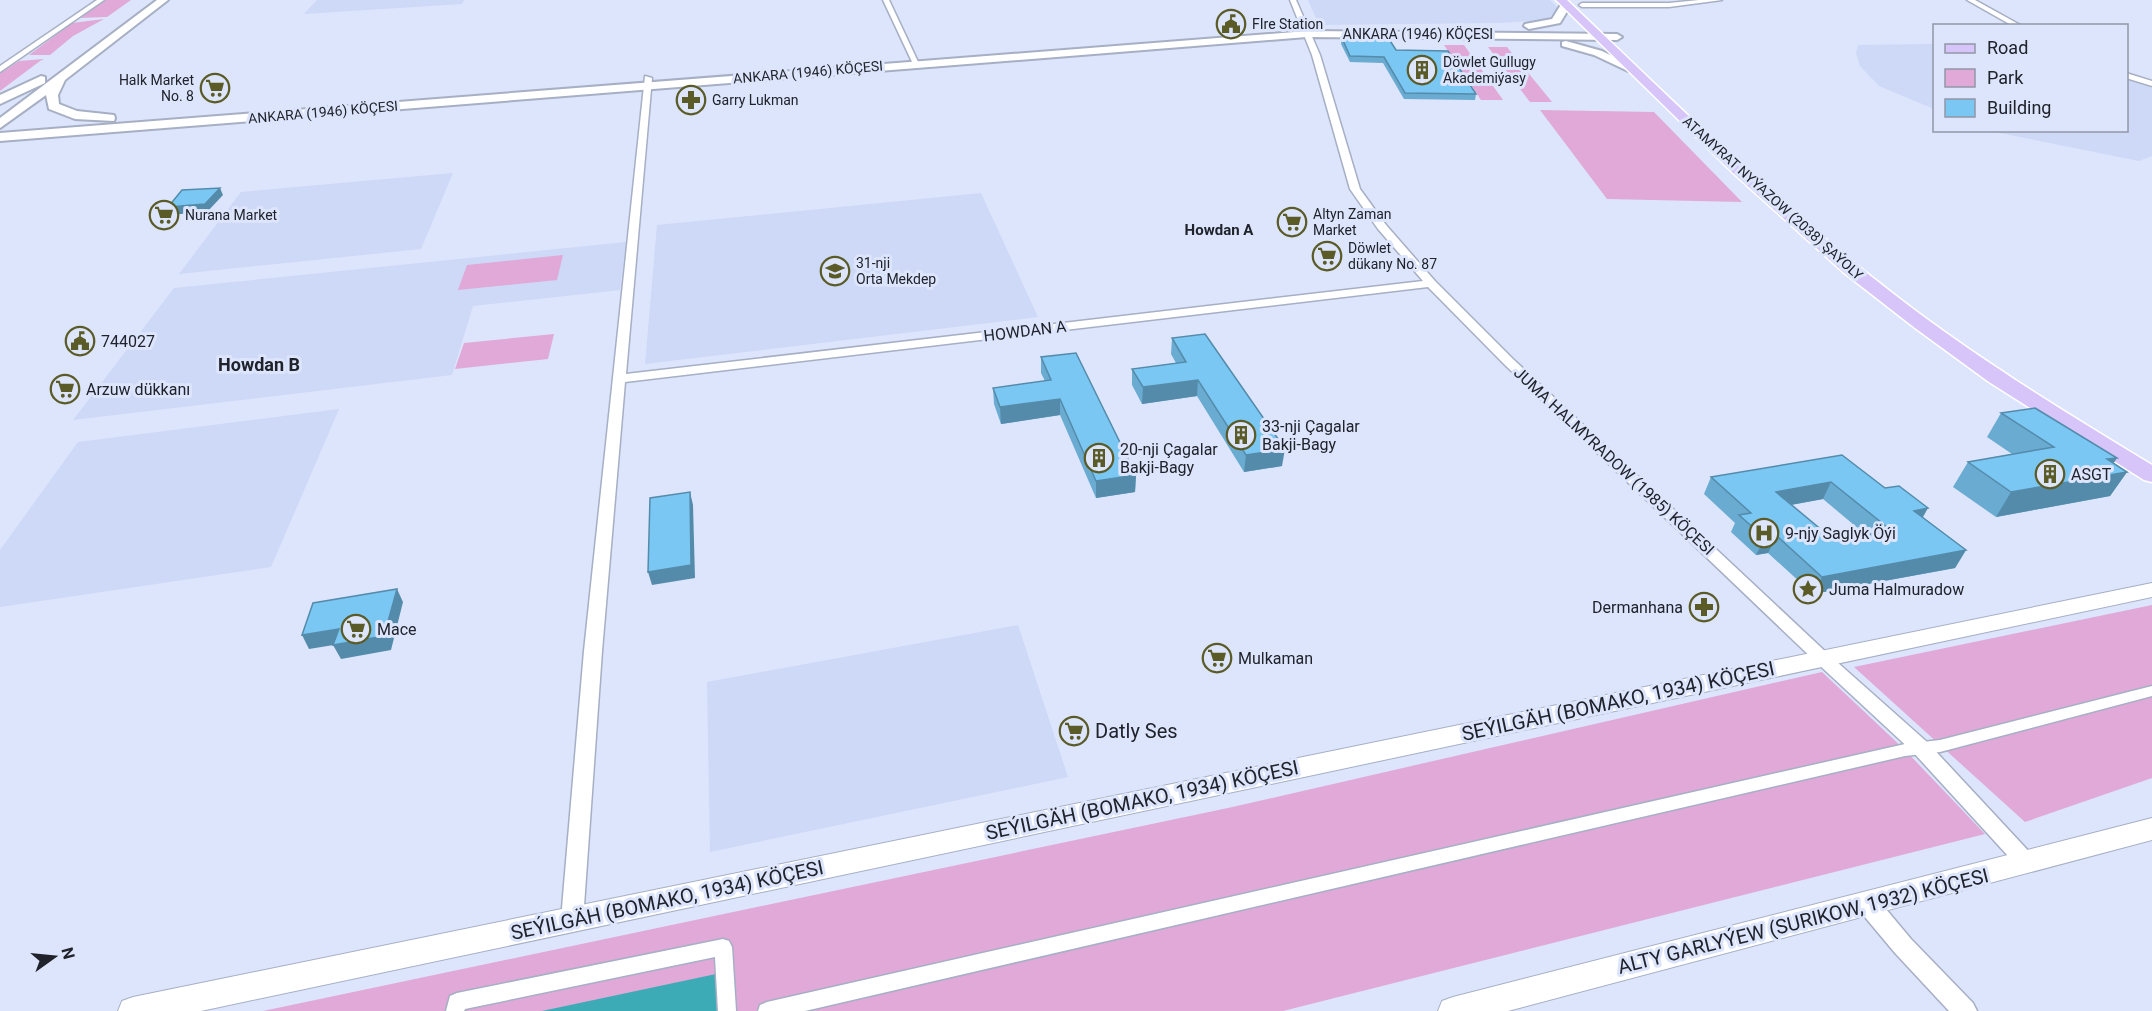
<svg xmlns="http://www.w3.org/2000/svg" width="2152" height="1011" viewBox="0 0 2152 1011" font-family="Roboto,sans-serif">
<style>
.built{fill:#cdd9f6}
.green{fill:#e0a9d8}
.water{fill:#3cabb6}
.lines{fill:none;stroke-linecap:round;stroke-linejoin:round}
.pedestrian-casing{stroke:#a6afc4;stroke-width:3}
.minor-casing{stroke:#a6afc4;stroke-width:3}
.tertiary-casing{stroke:#a6afc4;stroke-width:2}
.secondary-casing{stroke:#a6afc4;stroke-width:4}
.primary-casing{stroke:#fff;stroke-width:3}
.pedestrian{fill:#fff;fill-rule:evenodd}
.minor{fill:#fff;fill-rule:evenodd}
.tertiary{fill:#fff;fill-rule:evenodd}
.secondary{fill:#fff;fill-rule:evenodd}
.primary{fill:#d7c5fa;fill-rule:evenodd}
.wall{fill:#69abd1;fill-rule:evenodd}
.shaded-wall{fill:#558baa}
.building{fill:#7ac7f3;stroke:#558baa;stroke-width:1.5;fill-rule:evenodd}
.labels{text-anchor:middle;dominant-baseline:central;stroke-width:6;stroke-linejoin:round;paint-order:stroke}
.far-poi-label{font-size:14px;fill:#20232b;stroke:#dce5fb;text-anchor:start}
.far-street-label{font-size:14px;fill:#20232b;stroke:#dce5fb}
.far-neighbourhood-label{font-size:15px;font-weight:bold;fill:#20232b;stroke:#dce5fb}
.street-label{font-size:16px;fill:#20232b;stroke:#dce5fb}
.poi-label{font-size:16px;fill:#20232b;stroke:#dce5fb;text-anchor:start}
.neighbourhood-label{font-size:18px;font-weight:bold;fill:#20232b;stroke:#dce5fb}
.near-street-label{font-size:20px;fill:#20232b;stroke:#dce5fb}
.near-poi-label{font-size:20px;fill:#20232b;stroke:#dce5fb;text-anchor:start}
</style>
<rect width="100%" height="100%" fill="#dce5fb"/>
<g class="built">
<polygon points="317,0 464,0 462,4 304,14"/>
<polygon points="1308,0 1550,0 1558,8 1548,20 1497,23 1319,25"/>
<polygon points="1934,44 1934,109 1879,86 1860,66 1856,53 1858,45"/>
<polygon points="2127,80 2152,88 2152,156 2139,161 1990,131 2126,130"/>
<polygon points="453,173 421,249 179,274 241,192"/>
<polygon points="981,193 1038,317 645,364 657,225"/>
<polygon points="626,242 620,290 473,306 452,375 73,420 174,288"/>
<polygon points="339,409 271,567 0,607 0,550 78,442"/>
<polygon points="1018,625 1068,777 710,852 707,682"/>
</g>
<g class="green">
<polygon points="104,0 131,0 107,17 78,18"/>
<polygon points="104,19 73,36 50,55 29,55 72,23"/>
<polygon points="1444,45 1464,45 1503,100 1481,100"/>
<polygon points="1488,47 1507,47 1552,102 1530,102"/>
<polygon points="44,59 40,61 0,91 0,73 19,61"/>
<polygon points="1540,110 1654,112 1742,202 1607,199"/>
<polygon points="563,255 557,280 458,290 467,265"/>
<polygon points="554,334 548,359 455,369 464,343"/>
<polygon points="2152,605 2152,778 2025,822 1854,667"/>
<polygon points="1822,672 1905,750 1985,834 1283,1011 263,1011 1228,808"/>
</g>
<polygon class="water" points="716,974 717,1011 542,1011"/>
<g class="lines">
<g class="pedestrian-casing">
<g id="pedestrian">
<polygon points="2152,686 2152,696 1940,752 1905,756 805,1011 758,1011 760,1005 767,1002 1905,744 1940,740"/>
<polygon points="723,939 729,941 732,947 736,1011 718,1011 715,957 465,1009 464,1011 446,1011 450,996 457,993"/>
</g>
</g>
<g class="minor-casing">
<g id="minor">
<polygon points="97,0 104,0 0,72 0,66"/>
<polygon points="883,0 889,0 920,66 913,64"/>
<polygon points="1290,0 1296,0 1320,55 1360,189 1386,225 1435,281 1513,359 1828,654 1927,742 2034,857 2037,863 2034,869 2027,872 2020,869 1913,752 1816,662 1505,365 1428,287 625,382 602,651 583,920 580,927 572,930 564,927 561,920 584,651 645,76 652,78 626,374 1423,281 1378,229 1350,189 1312,55"/>
<polygon points="1699,0 1722,0 1669,7 1582,7 1579,5 1582,3 1669,3"/>
<polygon points="1967,0 1975,0 2022,26 2013,26"/>
<polygon points="2126,73 2152,81 2152,86 2126,78"/>
<polygon points="1867,893 1875,896 1911,939 1973,1003 1977,1011 1949,1011 1895,953 1859,910 1856,903 1859,896"/>
</g>
</g>
<g class="tertiary-casing">
<g id="tertiary">
<polygon points="2152,583 2152,597 201,1011 118,1011 122,1001 133,997"/>
<polygon points="2152,818 2152,840 1508,1011 1438,1011 1442,1001 1453,997"/>
</g>
</g>
<g class="secondary-casing">
<g id="secondary">
<polygon points="157,0 168,0 65,80 58,95 59,104 77,111 114,115 115,118 114,121 75,119 49,109 46,95 0,128 0,118"/>
<polygon points="1562,3 1571,5 1560,23 1529,29 1524,26 1525,24 1552,19"/>
<polygon points="1307,31 1617,34 1622,37 1617,40 1307,37 0,141 0,133"/>
<polygon points="1566,41 1602,51 1638,69 1636,71 1628,71 1594,55 1562,46 1562,42"/>
<polygon points="41,76 45,77 45,83 0,104 0,95"/>
</g>
</g>
<g class="primary-casing">
<path id="primary" d="M1556 0H1567C1672 100 1776 203 1891 292 1973 356 2063 411 2152 465V482L2144 480 1989 382 1915 328 1843 272 1733 173Z"/>
</g>
<use href="#pedestrian" class="pedestrian"/>
<use href="#minor" class="minor"/>
<use href="#tertiary" class="tertiary"/>
<use href="#secondary" class="secondary"/>
<use href="#primary" class="primary"/>
</g>
<g class="wall">
<polygon points="1342,38 1396,50 1476,94 1475,100 1404,99 1383,63 1350,62 1341,44"/>
<polygon points="1172,338 1282,466 1244,472 1197,396 1142,404 1132,385 1132,369 1176,363 1171,354"/>
<polygon points="1041,357 1136,475 1135,492 1096,498 1060,415 1001,424 994,404 993,388 1045,381 1041,373"/>
<polygon points="2001,413 2117,458 2113,463 2127,472 2110,496 1996,517 1953,487 1968,462 2012,454 1987,437"/>
<path d="M1842 455 1966 550 1955 568 1813 594 1768 553 1756 555 1731 532 1735 523 1704 494 1711 477ZM1823 499 1866 535 1835 541 1791 505Z"/>
</g>
<g class="shaded-wall">
<polygon points="220,188 223,195 208,211 172,215 168,207"/>
<polygon points="1198,380 1197,396 1142,404 1143,387"/>
<polygon points="1060,399 1060,415 1001,424 1000,407"/>
<polygon points="1285,449 1282,466 1244,472 1246,455"/>
<polygon points="2117,458 2105,476 2127,472 2110,496 1996,517 2011,492 2107,459"/>
<polygon points="1136,475 1135,492 1096,498 1096,481"/>
<polygon points="1831,482 1823,499 1768,509 1776,492"/>
<polygon points="690,492 693,505 695,578 652,585 648,572"/>
<polygon points="1928,508 1918,526 1914,511"/>
<polygon points="1777,536 1768,553 1756,555 1765,538"/>
<polygon points="1966,550 1955,568 1813,594 1822,577"/>
<polygon points="397,589 403,602 391,650 341,659 333,645"/>
<polygon points="339,629 346,643 309,649 302,635"/>
</g>
<g class="building">
<polygon points="1342,38 1389,39 1396,50 1448,51 1476,94 1405,93 1384,57 1350,56"/>
<polygon points="220,188 205,204 168,207 182,190"/>
<polygon points="1205,334 1285,449 1246,455 1198,380 1143,387 1132,369 1186,362 1172,338"/>
<polygon points="1076,353 1136,475 1096,481 1060,399 1000,407 993,388 1051,380 1041,357"/>
<polygon points="2035,408 2117,458 2107,459 2127,472 2011,492 1968,462 2054,447 2001,413"/>
<path d="M1842 455 1885 488 1899 486 1928 508 1914 511 1966 550 1822 577 1777 536 1765 538 1739 515 1751 513 1711 477ZM1831 482 1892 531 1835 541 1776 492Z"/>
<polygon points="690,492 691,565 648,572 650,498"/>
<polygon points="397,589 384,636 333,645 339,629 302,635 313,603"/>
</g>
<defs>
<g id="civic-ring" transform="scale(1.5)"><circle r="9.5" fill="#dce5fb" stroke="#5b5b28" stroke-width="1.5"/><path d="M-.6-6.5H3V-4.5H.6V-3L4-1V1h2V6H-6V1h2V-1L-.6-3ZM-1.2 2.5V6h2.4V2.5Z" fill="#5b5b28"/></g>
<g id="building-ring" transform="scale(1.5)"><circle r="9.5" fill="#dce5fb" stroke="#5b5b28" stroke-width="1.5"/><path d="M-4-6H4V6H1V3H-1V6H-4ZM-2.5-4.3h1.7v1.8h-1.7ZM.8-4.3h1.7v1.8H.8ZM-2.5-1h1.7V.8h-1.7ZM.8-1h1.7V.8H.8Z" fill="#5b5b28"/></g>
<g id="supermarket-ring" transform="scale(1.5)"><circle r="9.5" fill="#dce5fb" stroke="#5b5b28" stroke-width="1.5"/><path d="M-6-5.5h2.5l.6 2H6L4.5 2H-2.5L-4.4-4H-6ZM-1.5 3.2a1.3 1.3 0 1 0 .1 0ZM3 3.2a1.3 1.3 0 1 0 .1 0Z" fill="#5b5b28"/></g>
<g id="pharmacy-ring" transform="scale(1.5)"><circle r="9.5" fill="#dce5fb" stroke="#5b5b28" stroke-width="1.5"/><path d="M-2-6h4v4h4v4h-4v4h-4v-4h-4v-4h4Z" fill="#5b5b28"/></g>
<g id="school-ring" transform="scale(1.5)"><circle r="9.5" fill="#dce5fb" stroke="#5b5b28" stroke-width="1.5"/><path d="M0-5L7-2L0 1L-7-2ZM-4 1L0 2.5L4 1V4Q0 6-4 4Z" fill="#5b5b28"/></g>
<g id="hospital-ring" transform="scale(1.5)"><circle r="9.5" fill="#dce5fb" stroke="#5b5b28" stroke-width="1.5"/><path d="M-5-5h3v3.5h4V-5h3V5h-3V1.5h-4V5h-3Z" fill="#5b5b28"/></g>
<g id="sight-ring" transform="scale(1.5)"><circle r="9.5" fill="#dce5fb" stroke="#5b5b28" stroke-width="1.5"/><path d="M0-6L1.8-2.2L6-1.7L2.9 1.2L3.7 5.4L0 3.3L-3.7 5.4L-2.9 1.2L-6-1.7L-1.8-2.2Z" fill="#5b5b28"/></g>
</defs>
<g fill-rule="evenodd">
<use href="#civic-ring" x="1231" y="24"/>
<use href="#building-ring" x="1422" y="70"/>
<use href="#supermarket-ring" x="215" y="88"/>
<use href="#pharmacy-ring" x="691" y="100"/>
<use href="#supermarket-ring" x="164" y="215"/>
<use href="#supermarket-ring" x="1292" y="222"/>
<use href="#supermarket-ring" x="1327" y="256"/>
<use href="#school-ring" x="835" y="271"/>
<use href="#civic-ring" x="80" y="341"/>
<use href="#supermarket-ring" x="65" y="389"/>
<use href="#building-ring" x="1241" y="435"/>
<use href="#building-ring" x="1099" y="458"/>
<use href="#building-ring" x="2050" y="474"/>
<use href="#hospital-ring" x="1764" y="533"/>
<use href="#sight-ring" x="1808" y="589"/>
<use href="#pharmacy-ring" x="1704" y="607"/>
<use href="#supermarket-ring" x="356" y="629"/>
<use href="#supermarket-ring" x="1217" y="658"/>
<use href="#supermarket-ring" x="1074" y="731"/>
</g>
<g class="labels">
<g class="far-poi-label">
<text x="1252" y="24">FIre Station</text>
<text x="1443" y="62">Döwlet Gullugy<tspan x="1443" dy="16">Akademiýasy</tspan></text>
<text x="194" y="80" text-anchor="end">Halk Market<tspan x="194" dy="16">No. 8</tspan></text>
<text x="712" y="100">Garry Lukman</text>
<text x="1313" y="214">Altyn Zaman<tspan x="1313" dy="16">Market</tspan></text>
<text x="185" y="215">Nurana Market</text>
<text x="1348" y="248">Döwlet<tspan x="1348" dy="16">dükany No. 87</tspan></text>
<text x="856" y="263">31-nji<tspan x="856" dy="16">Orta Mekdep</tspan></text>
</g>
<g class="far-street-label">
<text x="1418" y="34">ANKARA (1946) KÖÇESI</text>
<text transform="translate(808 72) rotate(-5)">ANKARA (1946) KÖÇESI</text>
<text transform="translate(323 112) rotate(-5)">ANKARA (1946) KÖÇESI</text>
<text transform="translate(1773 198) rotate(42)">ATAMYRAT NYÝAZOW (2038) ŞAÝOLY</text>
</g>
<g class="far-neighbourhood-label">
<text x="1219" y="230">Howdan A</text>
</g>
<g class="street-label">
<text transform="translate(1025 331) rotate(-7)">HOWDAN A</text>
<text transform="translate(1614 461) rotate(43)">JUMA HALMYRADOW (1985) KÖÇESI</text>
</g>
<g class="poi-label">
<text x="101" y="341">744027</text>
<text x="86" y="389">Arzuw dükkanı</text>
<text x="1262" y="426">33-nji Çagalar<tspan x="1262" dy="18">Bakji-Bagy</tspan></text>
<text x="1120" y="449">20-nji Çagalar<tspan x="1120" dy="18">Bakji-Bagy</tspan></text>
<text x="2071" y="474">ASGT</text>
<text x="1785" y="533">9-njy Saglyk Öýi</text>
<text x="1829" y="589">Juma Halmuradow</text>
<text x="1683" y="607" text-anchor="end">Dermanhana</text>
<text x="377" y="629">Mace</text>
<text x="1238" y="658">Mulkaman</text>
</g>
<g class="neighbourhood-label">
<text x="259" y="364">Howdan B</text>
</g>
<g class="near-street-label">
<text transform="translate(1618 701) rotate(-12)">SEÝILGÄH (BOMAKO, 1934) KÖÇESI</text>
<text transform="translate(1142 800) rotate(-12)">SEÝILGÄH (BOMAKO, 1934) KÖÇESI</text>
<text transform="translate(667 900) rotate(-12)">SEÝILGÄH (BOMAKO, 1934) KÖÇESI</text>
<text transform="translate(1803 921) rotate(-14)">ALTY GARLYÝEW (SURIKOW, 1932) KÖÇESI</text>
</g>
<g class="near-poi-label">
<text x="1095" y="731">Datly Ses</text>
</g>
</g>
<rect x="1933" y="24" width="195" height="108" fill="#dce5fb" stroke="#9197a8" stroke-width="1.5"/>
<rect x="1945" y="44" width="30" height="9" fill="#d7c5fa" stroke="#9197a8" stroke-width="1.5"/>
<text x="1987" y="54" font-size="18" fill="#20232b">Road</text>
<rect x="1945" y="69" width="30" height="18" fill="#e0a9d8" stroke="#9197a8" stroke-width="1.5"/>
<text x="1987" y="84" font-size="18" fill="#20232b">Park</text>
<rect x="1945" y="99" width="30" height="18" fill="#7ac7f3" stroke="#9197a8" stroke-width="1.5"/>
<text x="1987" y="114" font-size="18" fill="#20232b">Building</text>
<g transform="translate(54 957) rotate(75)" stroke="#dce5fb" stroke-width="4.5" paint-order="stroke">
<path d="M0-4.5L10 22L0 15L-10 22Z" fill="#20232b"/>
<text y="-9" font-size="16" font-weight="bold" text-anchor="middle" fill="#20232b">N</text>
</g>
</svg>
